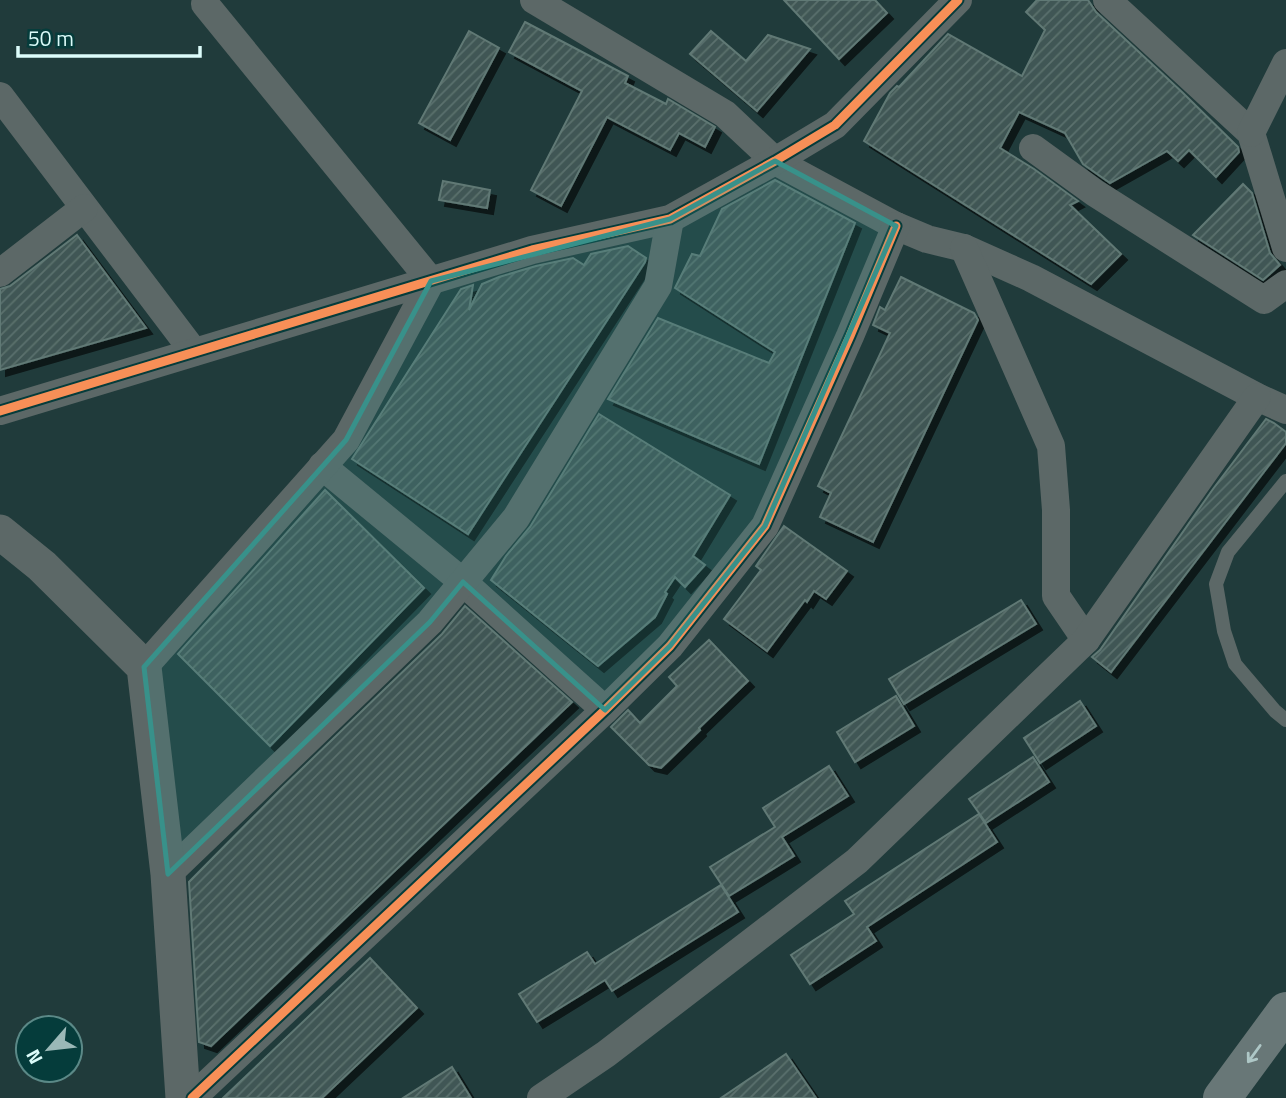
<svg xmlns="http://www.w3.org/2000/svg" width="1286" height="1098" viewBox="0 0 1286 1098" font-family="'Titillium Web',sans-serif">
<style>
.building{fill:url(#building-hatch);stroke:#617975;stroke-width:2;filter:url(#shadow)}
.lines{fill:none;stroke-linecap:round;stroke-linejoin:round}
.service{stroke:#5c6867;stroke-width:14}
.minor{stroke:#5c6867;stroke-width:28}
.tertiary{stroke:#5c6867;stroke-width:35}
.primary{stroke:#687777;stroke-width:38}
.cycleway-casing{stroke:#053c3b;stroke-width:13}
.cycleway{stroke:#f78f57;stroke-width:9}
.oneway{stroke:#aec7c6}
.marked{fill:#38918a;fill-opacity:0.2;stroke:#38918a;stroke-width:5;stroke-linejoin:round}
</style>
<defs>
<pattern id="building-hatch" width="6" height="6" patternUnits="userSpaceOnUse" patternTransform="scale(1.75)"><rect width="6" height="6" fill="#405754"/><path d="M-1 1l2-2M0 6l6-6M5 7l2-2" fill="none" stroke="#5b706e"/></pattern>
<filter id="shadow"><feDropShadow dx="6" dy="6" stdDeviation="0" flood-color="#0009"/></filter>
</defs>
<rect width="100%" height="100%" fill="#203b3b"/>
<g class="building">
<polygon points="784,0 875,0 887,13 839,59"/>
<polygon points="1037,0 1088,0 1096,12 1183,93 1238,147 1239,152 1216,177 1189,150 1178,161 1167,151 1110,183 1083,164 1065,133 1019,112 1000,148 1034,169 1078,201 1070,205 1121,254 1091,284 864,141 890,93 897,86 899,87 948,34 1022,76 1045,30 1026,12"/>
<polygon points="525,22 628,76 625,83 666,104 668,99 715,127 705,147 679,133 670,150 607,117 561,206 531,190 582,91 509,52"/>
<polygon points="469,31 499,48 450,140 419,123"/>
<polygon points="711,31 746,61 768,35 810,49 757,111 690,54"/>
<polygon points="775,180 855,223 759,464 608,399 658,318 769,363 775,352 675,288 692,254 700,256 722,209"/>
<polygon points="443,181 490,190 487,208 439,200"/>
<polygon points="1243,184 1252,193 1270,253 1280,265 1263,280 1193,235"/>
<polygon points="77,235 146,328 0,370 0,289 10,286"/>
<polygon points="628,246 646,258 645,262 468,534 352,459 461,289 473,285 469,310 482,284 499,277 536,266 573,258 584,265 591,254"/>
<polygon points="901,277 974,313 978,320 873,542 820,517 831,493 818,486 890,333 873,325 880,307 885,310"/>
<polygon points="599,414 730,495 693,556 705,565 685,587 675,577 665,592 667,594 655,617 598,666 491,580 506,556 530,527"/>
<polygon points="1266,419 1274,423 1286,432 1286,443 1111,672 1092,657 1100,650 1213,489"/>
<polygon points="325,490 424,588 270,746 178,654"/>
<polygon points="784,526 847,571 826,599 814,591 807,602 805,600 767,651 724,619 761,570 756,566"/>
<polygon points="1021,600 1036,624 904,704 889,679"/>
<polygon points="465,606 572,702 211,1046 199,1042 189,882 283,787 442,634"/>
<polygon points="709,640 748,681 699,728 700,730 661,768 649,765 611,727 628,710 640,723 677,686 669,677"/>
<polygon points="896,696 914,726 855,762 837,732"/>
<polygon points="1080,701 1096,726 1040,763 1024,738"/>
<polygon points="1033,757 1049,782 986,823 969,799"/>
<polygon points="829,766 848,796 782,837 794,856 729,896 710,867 775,827 763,808"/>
<polygon points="979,814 997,842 867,927 876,941 810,984 791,955 854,914 845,901"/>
<polygon points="721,885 738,912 612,991 605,980 537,1022 519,994 587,952 595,964"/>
<polygon points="370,958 417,1008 322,1098 223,1098"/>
<polygon points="786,1054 816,1098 721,1098"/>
<polygon points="452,1067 471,1098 403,1098"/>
</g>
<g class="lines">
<polyline class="service" points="1286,481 1228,552 1216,584 1224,631 1235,664 1275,711 1286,720"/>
<g class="minor">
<polyline points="534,0 725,114 775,161 896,226 927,239 964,248 1031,278 1257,397 1286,410"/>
<polyline points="1107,0 1251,133 1286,248"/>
<polyline points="0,96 194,352"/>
<polyline points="1251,133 1286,63"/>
<polyline points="1033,148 1095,193 1264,300 1286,284"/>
<polyline points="964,248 1051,446 1056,510 1056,596 1086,640"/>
<polyline points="0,273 84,208"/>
<polyline points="0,411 532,250 670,219 775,161 835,125 958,0"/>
<polyline points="322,466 463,582 605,710"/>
<polyline points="144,667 346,440 431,281 205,4"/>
<polyline points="168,874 430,622 516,518 658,286 670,219"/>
<polyline points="192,1098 605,710 670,646 765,526 850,336 896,226"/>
<polyline points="541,1098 606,1054 857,861 1086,640 1257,397"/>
</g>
<polyline class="tertiary" points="0,532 42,566 144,667 168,874 183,1098"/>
<polyline class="primary" points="1222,1098 1286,1011"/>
<g class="cycleway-casing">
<g id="cycleway">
<polyline points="0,411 532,250 670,219 775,161 835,125 958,0"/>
<polyline points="192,1098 605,710 670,646 765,526 850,336 896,226"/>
</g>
</g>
<use href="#cycleway" class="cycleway"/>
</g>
<defs><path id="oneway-shaft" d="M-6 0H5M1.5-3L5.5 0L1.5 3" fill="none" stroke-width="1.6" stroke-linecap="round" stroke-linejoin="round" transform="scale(1.75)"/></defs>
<use class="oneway" href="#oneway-shaft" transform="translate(1254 1054) rotate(126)"/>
<path class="marked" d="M775 161 896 226 765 526 670 646 605 710 463 582 430 622 168 874 144 667 346 440 431 281 670 219Z"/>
<g transform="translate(49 1049) rotate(242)"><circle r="33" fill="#053c3b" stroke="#5b8987" stroke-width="2"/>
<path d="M0-5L12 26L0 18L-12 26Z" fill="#9ab8b7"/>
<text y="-10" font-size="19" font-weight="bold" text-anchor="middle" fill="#dcfcfa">N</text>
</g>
<path d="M18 46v10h182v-10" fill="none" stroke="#dcfcfa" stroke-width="3.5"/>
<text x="28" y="46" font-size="21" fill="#dcfcfa" stroke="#053c3b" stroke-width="5" paint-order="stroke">50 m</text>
</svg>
